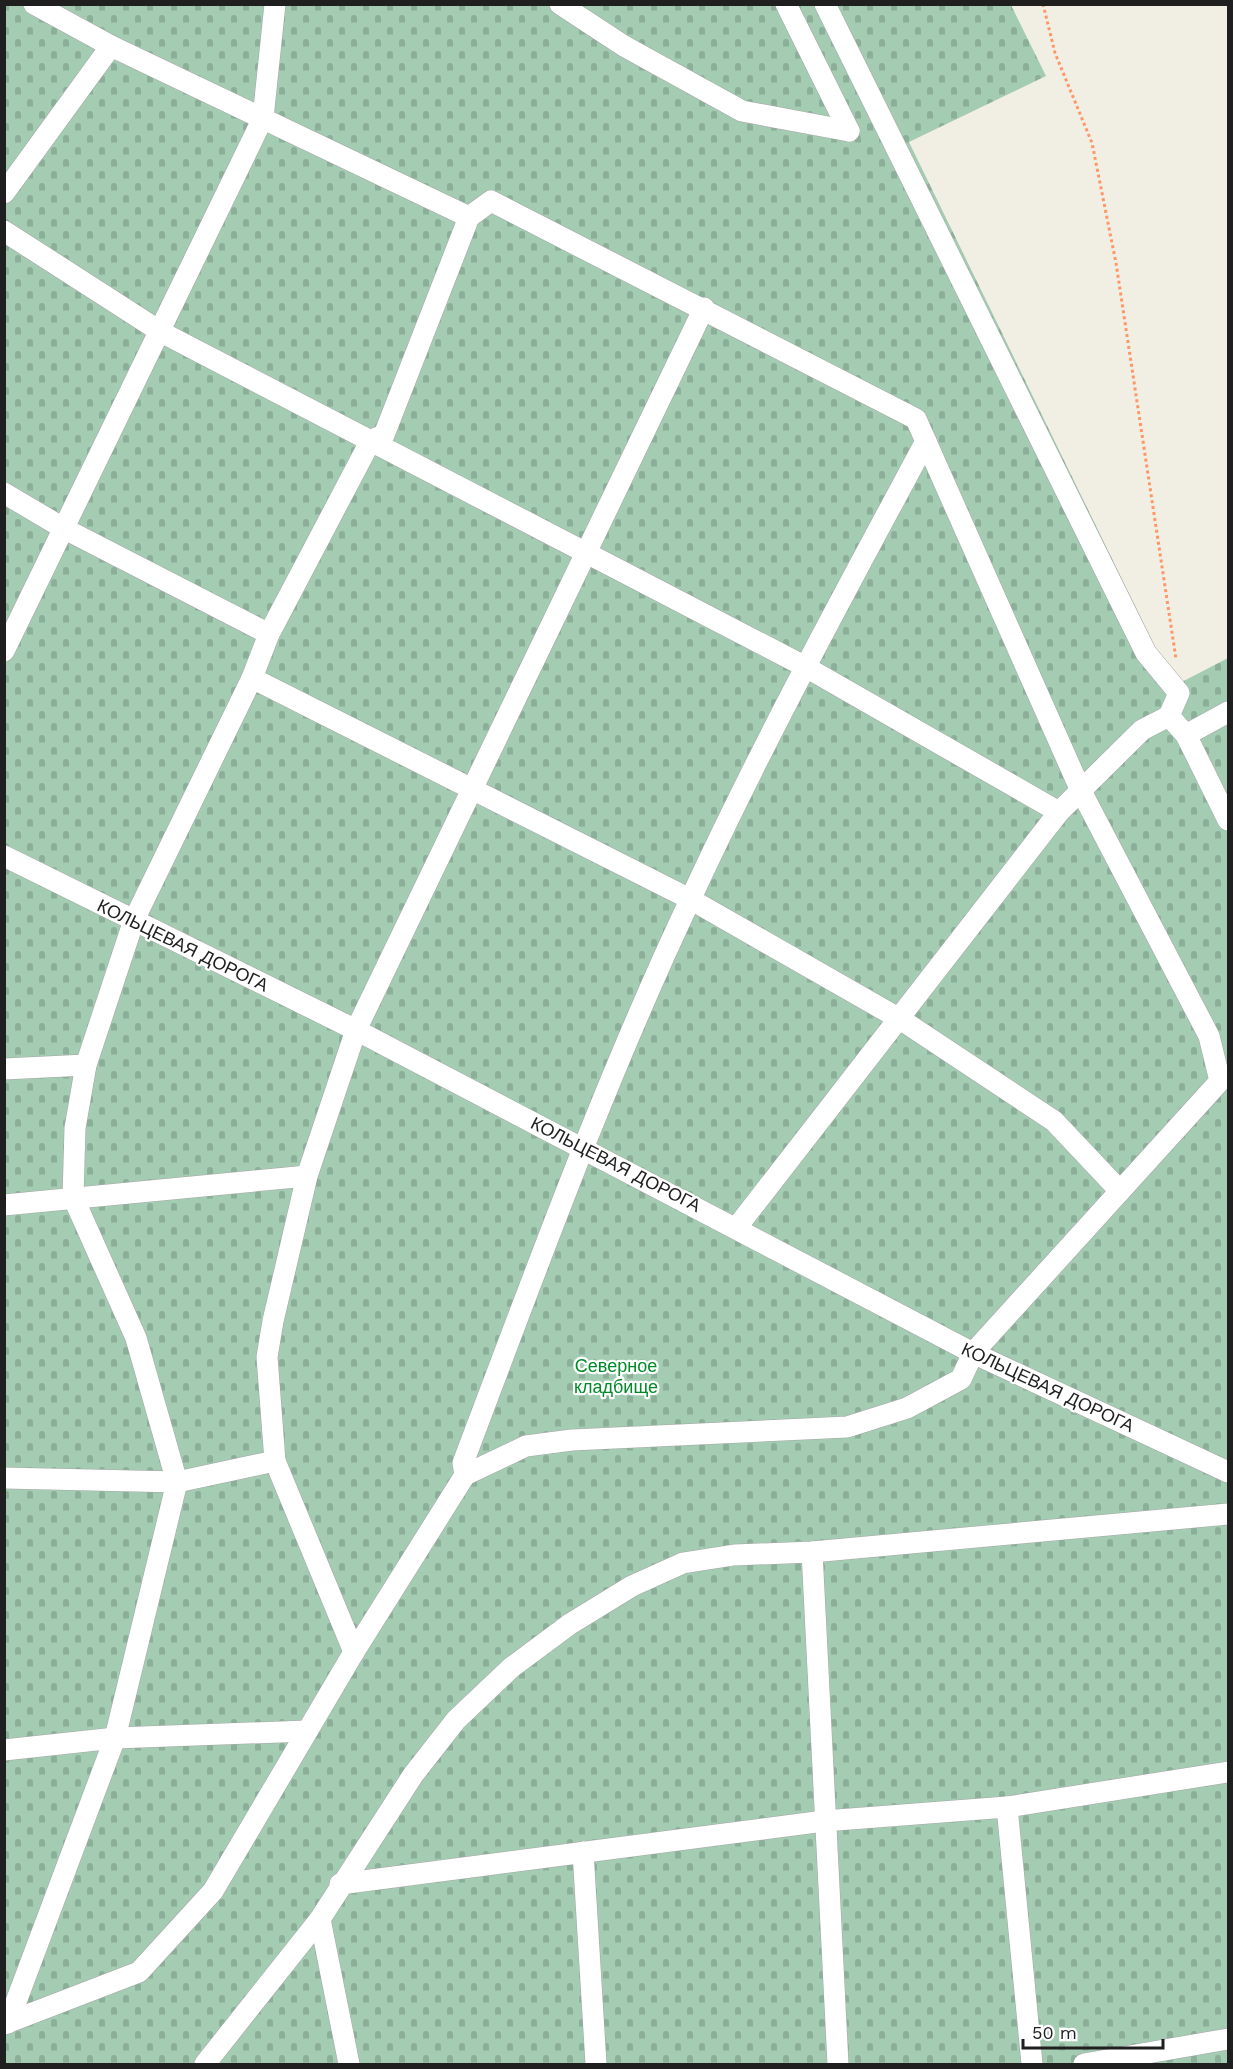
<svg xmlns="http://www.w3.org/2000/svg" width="1233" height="2069" viewBox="0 0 1233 2069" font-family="'Work Sans',sans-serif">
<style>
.cemetery{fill:url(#cemetery-stones)}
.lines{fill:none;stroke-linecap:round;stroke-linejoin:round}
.minor-casing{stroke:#a6a6a6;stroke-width:22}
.path{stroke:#ff9667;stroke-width:3;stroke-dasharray:3 3;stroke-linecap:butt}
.minor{stroke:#fff;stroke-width:21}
.labels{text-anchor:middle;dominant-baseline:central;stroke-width:4.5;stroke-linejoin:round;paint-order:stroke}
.street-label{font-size:18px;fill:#1f1f1f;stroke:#fff}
.park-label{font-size:18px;fill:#008a28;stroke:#fff}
</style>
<defs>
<pattern id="cemetery-stones" width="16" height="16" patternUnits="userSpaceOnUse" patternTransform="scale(1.5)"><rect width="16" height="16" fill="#a3ccb2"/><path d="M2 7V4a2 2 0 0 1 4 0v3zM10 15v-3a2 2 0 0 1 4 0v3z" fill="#8caf99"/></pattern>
</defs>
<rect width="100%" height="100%" fill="#f1efe4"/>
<polygon class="cemetery" points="5,5 1011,5 1046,76 909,142 1174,686 1228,658 1228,2064 5,2064"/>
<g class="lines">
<g class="minor-casing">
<g id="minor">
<polyline points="560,4 624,46 742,111 849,131"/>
<polyline points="786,4 849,131"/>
<polyline points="825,4 1146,653 1179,693 1169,716"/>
<polyline points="4,193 111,46"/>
<polyline points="4,231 161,332 804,666 1059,812"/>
<polyline points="4,493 63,528 269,634"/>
<polyline points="4,651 263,118 275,4"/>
<polyline points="252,678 690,899 900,1019 1054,1121 1120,1191"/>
<polyline points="1186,735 1228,712"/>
<polyline points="4,856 356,1030 973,1353 1228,1472"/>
<polyline points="4,1069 86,1065"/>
<polyline points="4,1205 307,1176"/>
<polyline points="737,1227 1059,812 1142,730 1169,716 1186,735 1228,820"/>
<path d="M465 1475 463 1463C535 1273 604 1082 691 898 763 742 845 592 926 441"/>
<polyline points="4,1478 177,1482 275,1461"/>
<polyline points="812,1552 838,2064"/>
<polyline points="354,1652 275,1461 267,1357 273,1321 307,1176 356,1030 704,308"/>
<polyline points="4,1750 115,1738 307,1731"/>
<polyline points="1007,1807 1032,2064"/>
<polyline points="583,1852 596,2064"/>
<polyline points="340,1884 824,1821 1007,1807 1228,1772"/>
<polyline points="320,1919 349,2064"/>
<polyline points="8,2023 115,1738 177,1482 136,1338 73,1197 75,1128 86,1065 134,920 252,678 269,634 371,440 384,435 469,217"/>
<polyline points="4,2024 139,1972 213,1891 354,1652 465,1475 526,1446 572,1440 847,1427 907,1408 961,1379 973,1353 1220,1081 1209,1036 1081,791 916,419 491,201 469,217 111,46 34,4"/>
<polyline points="205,2064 320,1919 413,1775 456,1720 512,1667 570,1624 632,1586 683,1563 734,1555 812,1552 1228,1514"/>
<polyline points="1084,2064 1228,2039"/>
</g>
</g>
<polyline class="path" points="1043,4 1055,53 1092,143 1116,263 1176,659"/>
<use href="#minor" class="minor"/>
</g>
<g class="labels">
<g class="street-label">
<text transform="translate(183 945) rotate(26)">КОЛЬЦЕВАЯ ДОРОГА</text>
<text transform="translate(616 1164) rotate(27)">КОЛЬЦЕВАЯ ДОРОГА</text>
<text transform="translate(1048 1387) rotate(25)">КОЛЬЦЕВАЯ ДОРОГА</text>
</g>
<g class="park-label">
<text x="616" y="1365">Северное<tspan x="616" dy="21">кладбище</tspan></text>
</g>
</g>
<rect width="1233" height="2069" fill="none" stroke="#1f1f1f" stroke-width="12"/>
<path d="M1023 2039v9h140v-9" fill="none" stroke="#1f1f1f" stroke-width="3"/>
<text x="1032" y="2039" font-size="18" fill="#1f1f1f" stroke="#ffffff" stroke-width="4.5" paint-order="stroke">50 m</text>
</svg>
